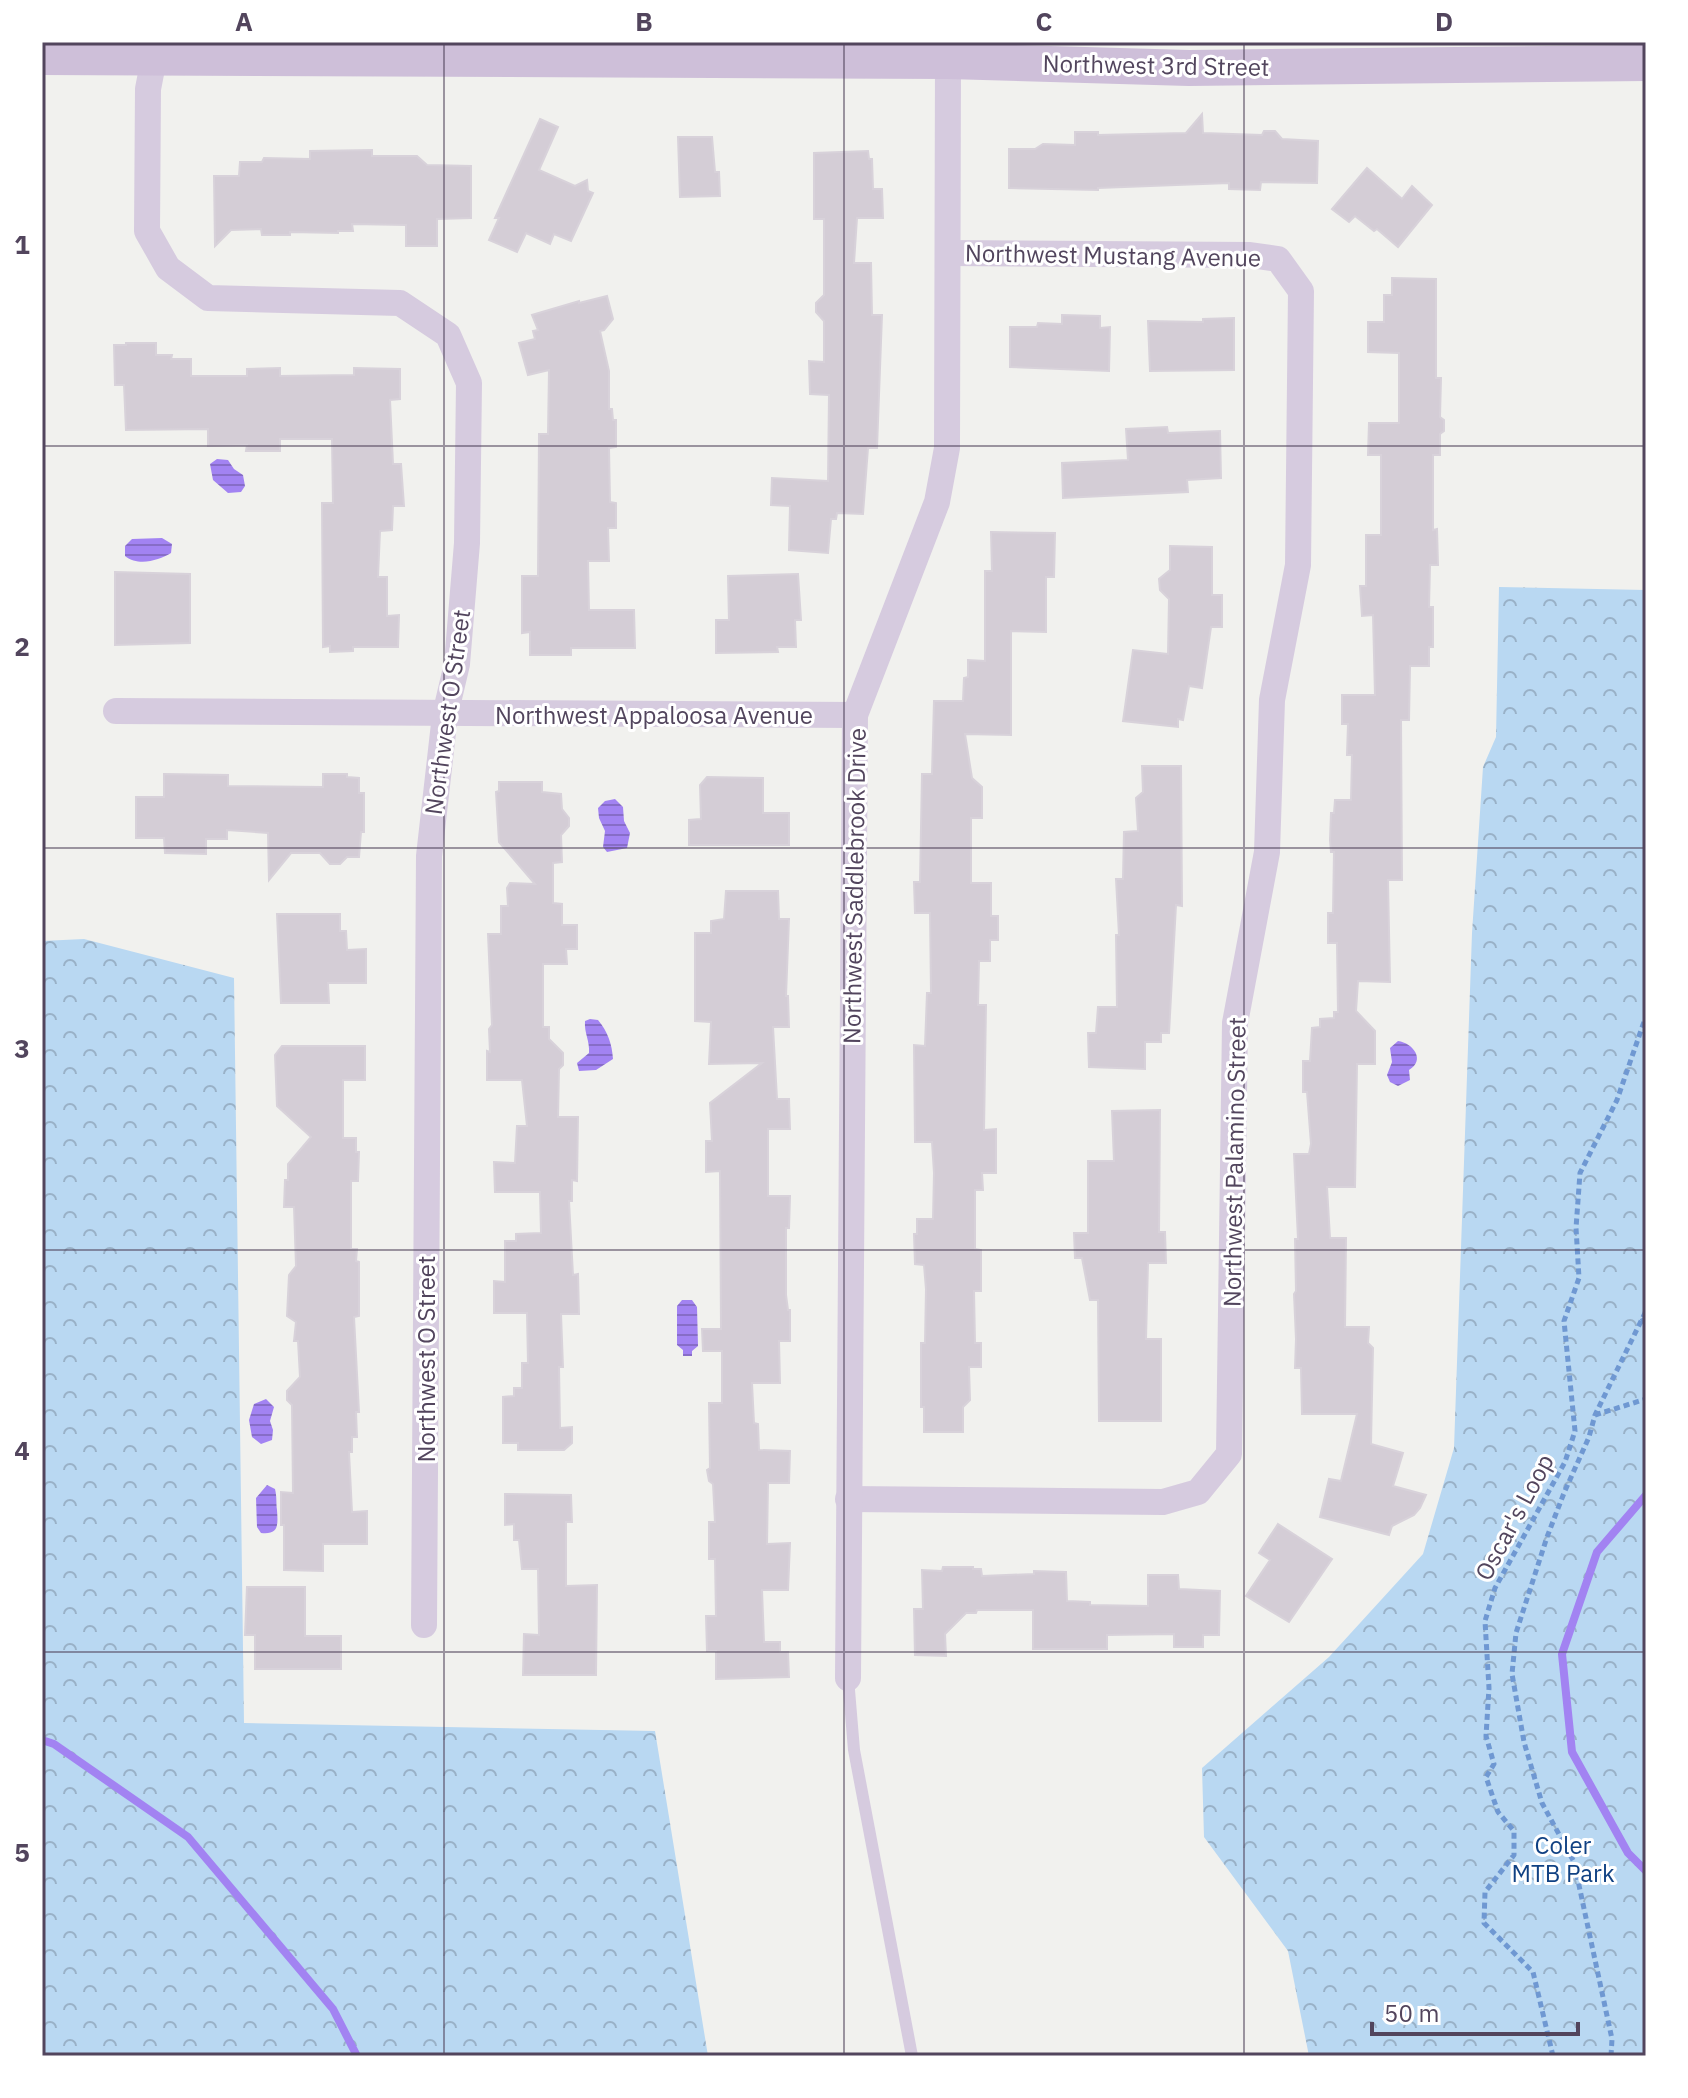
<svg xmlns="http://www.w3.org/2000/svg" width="1688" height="2098" viewBox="0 0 1688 2098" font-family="'IBM Plex Sans',sans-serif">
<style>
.forest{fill:url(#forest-crowns)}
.water{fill:url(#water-rules)}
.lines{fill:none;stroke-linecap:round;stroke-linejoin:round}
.stream{stroke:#a283f2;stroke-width:8}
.building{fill:#d4cdd6;stroke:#d8d2da;stroke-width:2}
.path{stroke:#6f98d2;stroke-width:5;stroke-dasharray:6 4;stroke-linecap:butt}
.lane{stroke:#d6cbdf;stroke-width:12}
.street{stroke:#d6cbdf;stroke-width:26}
.secondary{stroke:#cebfd9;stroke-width:36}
.grid{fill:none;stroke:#52455d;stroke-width:2;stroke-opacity:0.55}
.labels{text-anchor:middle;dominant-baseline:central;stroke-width:6;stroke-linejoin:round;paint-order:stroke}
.street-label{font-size:24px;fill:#52455d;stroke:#fff}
.park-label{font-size:24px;fill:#104183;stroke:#fff}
.neatline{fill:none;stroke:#52455d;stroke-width:3}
.grid-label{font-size:26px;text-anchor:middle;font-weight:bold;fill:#52455d}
</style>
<defs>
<pattern id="forest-crowns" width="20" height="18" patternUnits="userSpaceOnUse" patternTransform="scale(2)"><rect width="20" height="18" fill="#b9d8f2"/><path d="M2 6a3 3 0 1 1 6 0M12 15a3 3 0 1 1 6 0" fill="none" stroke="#99b1c7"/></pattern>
<pattern id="water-rules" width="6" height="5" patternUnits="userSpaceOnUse" patternTransform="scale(2)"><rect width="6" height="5" fill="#a283f2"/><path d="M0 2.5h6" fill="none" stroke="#876dc7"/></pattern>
</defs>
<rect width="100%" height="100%" fill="#f1f1ee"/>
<g class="forest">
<polygon points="1499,587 1646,590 1646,2056 1309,2056 1288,1951 1204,1837 1202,1768 1329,1657 1423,1554 1454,1448 1472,933 1483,767 1496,737"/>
<polygon points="84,939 234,978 244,1723 655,1731 708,2056 42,2056 42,941"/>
</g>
<g class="water">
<polygon points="217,459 228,460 234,469 243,475 245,486 241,492 228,493 213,480 210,464"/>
<path d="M162 538 172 544 171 553C159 560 139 567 125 556V546L132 539Z"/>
<polygon points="615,799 623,807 624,821 630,833 627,848 607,852 603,847 605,831 599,818 598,808 605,801"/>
<path d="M590 1019 598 1020C608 1032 612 1044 613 1059L596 1070 579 1071 577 1063 589 1053C590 1041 584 1033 585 1021Z"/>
<path d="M1398 1041C1413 1043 1426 1060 1409 1070L1410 1080 1398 1086 1390 1082 1387 1075 1392 1062 1390 1048Z"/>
<polygon points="682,1300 692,1300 697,1307 698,1346 692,1351 692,1356 683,1356 683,1350 677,1345 677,1306"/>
<polygon points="266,1399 274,1407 270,1421 273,1430 272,1440 261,1444 252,1437 249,1420 254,1404"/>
<path d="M267 1485 275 1489C277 1497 276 1503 277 1510 278 1525 279 1535 261 1533L257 1527 256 1498Z"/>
</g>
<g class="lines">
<g class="stream">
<polyline points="1646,1495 1597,1552 1562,1654 1572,1752 1628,1853 1646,1871"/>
<polyline points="42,1740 54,1744 188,1837 333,2009 357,2056"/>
</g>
</g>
<g class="building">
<polygon points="1202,114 1203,133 1262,135 1264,131 1275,131 1282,139 1318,141 1317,183 1261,182 1260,190 1229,189 1229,183 1098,188 1098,190 1009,188 1009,149 1035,149 1043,144 1075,145 1075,132 1098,132 1098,135 1186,133"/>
<polygon points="540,119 558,127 539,170 575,186 587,180 588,191 593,193 571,241 554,234 550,244 526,233 517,252 489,240 499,218 495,218"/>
<polygon points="678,137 712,137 715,172 719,172 720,196 680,197"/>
<polygon points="372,150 372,156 417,156 427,165 471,166 471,218 437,219 437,246 406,246 406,225 352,224 353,231 338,231 338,233 290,232 290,235 262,235 261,229 231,230 215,246 214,176 239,176 240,162 262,162 264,158 310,159 310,151"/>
<polygon points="868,151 869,159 872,159 873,189 882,189 883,218 857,218 854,263 871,263 872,315 882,315 877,448 868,448 863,514 837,513 836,519 831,519 828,553 789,550 790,506 771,505 772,478 828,481 829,395 810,394 809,361 824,362 824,321 816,312 816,303 824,295 824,219 814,219 814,153"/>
<polygon points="1367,168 1402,199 1412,186 1432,205 1398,247 1377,229 1374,231 1355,216 1349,222 1332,209"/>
<polygon points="1392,278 1436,279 1436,378 1441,378 1440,417 1444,420 1444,431 1440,434 1440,455 1433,455 1433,530 1437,529 1438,565 1430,565 1429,607 1433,607 1433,647 1429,647 1429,666 1410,666 1409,720 1401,720 1402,880 1388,880 1390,982 1358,981 1356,1011 1375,1031 1375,1064 1357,1064 1355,1187 1327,1187 1330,1238 1346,1238 1345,1327 1369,1327 1368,1343 1373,1348 1371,1444 1403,1453 1393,1486 1426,1495 1420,1508 1414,1515 1392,1526 1389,1535 1320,1517 1329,1479 1341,1481 1357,1414 1302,1414 1301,1368 1295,1368 1296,1339 1294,1294 1296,1291 1295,1239 1298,1239 1294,1154 1309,1154 1311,1144 1307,1092 1303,1092 1303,1061 1310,1061 1312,1028 1320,1027 1320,1019 1334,1018 1334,1012 1338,1012 1337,943 1328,943 1328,913 1333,913 1334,852 1331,852 1330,840 1331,813 1334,813 1335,800 1351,800 1352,755 1347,755 1348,724 1342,724 1342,695 1375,695 1373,615 1362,616 1360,586 1366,586 1366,535 1381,535 1381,455 1368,455 1369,423 1399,423 1399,353 1368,352 1368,322 1384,322 1384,295 1392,295"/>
<polygon points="607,296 613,319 604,330 600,331 609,371 609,409 612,409 613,420 616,420 616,447 609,448 610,502 616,503 616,528 608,528 609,561 588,561 589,610 634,610 635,648 571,648 571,655 530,655 530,632 522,633 522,576 538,576 539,434 548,434 549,370 528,375 519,343 535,339 533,331 538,330 532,315 579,301 579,303"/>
<polygon points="1062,315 1100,316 1100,328 1110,327 1109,371 1010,367 1010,327 1037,327 1038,323 1062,324"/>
<polygon points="1234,318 1234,370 1150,371 1148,321 1203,322 1203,319"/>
<polygon points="126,343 156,343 156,355 172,355 171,359 191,359 191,376 247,376 247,369 280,368 280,376 354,375 354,368 400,369 400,399 390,400 393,464 401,464 404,506 393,506 392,530 380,531 378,577 387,577 387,616 399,615 398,647 353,647 353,651 330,652 330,646 323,647 322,503 333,503 332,439 280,439 280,451 246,451 247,445 208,446 208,429 126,430 124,385 115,385 114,345 126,345"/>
<polygon points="1167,427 1168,433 1220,431 1221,478 1187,480 1188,492 1063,498 1062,463 1128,460 1126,429"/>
<polygon points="991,532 1055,533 1054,577 1046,577 1046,632 1011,631 1011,735 965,734 972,778 982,787 982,818 971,818 971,883 991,883 991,916 998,916 998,940 990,940 990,961 979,961 978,1005 986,1005 984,1130 996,1129 996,1173 982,1173 983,1190 975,1190 975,1249 981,1250 981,1291 974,1291 975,1343 981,1343 981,1367 969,1367 970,1400 963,1407 963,1432 924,1432 924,1407 921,1407 921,1343 925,1343 926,1289 924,1265 915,1264 914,1234 917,1234 917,1219 933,1219 934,1173 932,1142 915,1142 914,1045 925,1046 927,993 931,993 930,913 915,913 914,882 920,882 922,774 932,774 934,701 963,701 964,678 968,677 968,660 985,661 985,571 992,571"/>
<polygon points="1170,546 1212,547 1212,595 1222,595 1222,627 1211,627 1202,688 1189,686 1183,720 1178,719 1178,727 1123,721 1133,650 1168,654 1169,599 1160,590 1159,579 1170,570"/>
<polygon points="115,572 190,574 190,643 115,645"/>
<polygon points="798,574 801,620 795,620 796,647 777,647 778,652 716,653 716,620 729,620 728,576"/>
<polygon points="1142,766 1181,766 1182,906 1176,905 1169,1033 1161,1033 1161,1042 1145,1042 1145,1069 1089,1067 1088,1033 1096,1033 1098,1007 1117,1007 1116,935 1119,935 1116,879 1123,879 1124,832 1138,831 1136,798 1143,792"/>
<polygon points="164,774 228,775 228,786 323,787 323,774 347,774 347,777 359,778 359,793 364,793 364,832 361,832 359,857 347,857 340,864 330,864 320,853 291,853 269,880 268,833 227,830 227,839 206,839 206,854 165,853 164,838 136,838 136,797 164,797"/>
<polygon points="707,777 763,778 763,813 789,813 789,845 689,845 689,820 701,819 700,785"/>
<polygon points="499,782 542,782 542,792 561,794 562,809 569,818 569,826 561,835 562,862 553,863 553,903 562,904 562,925 577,925 577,949 566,949 567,964 543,964 543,1027 549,1027 549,1039 563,1053 563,1065 559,1069 558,1117 578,1117 577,1181 572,1180 572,1201 569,1201 573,1275 578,1274 579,1314 561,1314 563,1367 559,1367 560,1428 572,1427 572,1443 564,1450 518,1450 518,1443 503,1443 503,1397 514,1396 514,1388 522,1388 522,1363 528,1363 527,1313 494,1313 494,1281 505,1282 505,1241 516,1241 516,1234 541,1233 540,1192 495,1192 494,1162 515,1163 517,1126 527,1126 522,1080 487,1080 487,1051 490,1052 489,1029 492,1025 488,934 501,934 501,906 508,906 507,888 510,883 535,884 499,842 496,792 499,791"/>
<polygon points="726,891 778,891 779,919 789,919 786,996 788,996 789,1027 773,1027 777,1099 789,1099 790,1129 768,1129 768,1196 790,1196 789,1228 786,1228 786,1295 788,1310 790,1310 790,1341 779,1341 780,1383 752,1383 754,1423 758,1424 759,1450 790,1451 789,1483 768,1483 767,1544 790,1543 788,1590 762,1590 764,1642 780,1642 780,1652 788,1652 789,1677 716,1679 716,1651 707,1651 706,1616 716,1616 715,1559 709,1559 709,1522 715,1522 713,1484 709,1481 707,1470 710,1468 709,1403 722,1403 722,1351 703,1351 702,1329 721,1329 720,1171 706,1172 706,1141 712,1141 710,1103 762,1063 709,1064 711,1022 695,1021 695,933 711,933 711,921 724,919"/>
<polygon points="277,914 340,914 340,931 346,931 347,950 366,949 366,983 328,983 329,1003 281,1003"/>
<polygon points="282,1046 365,1046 365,1080 343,1080 343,1138 356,1138 356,1152 359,1152 358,1181 351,1181 351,1249 357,1249 356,1261 359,1262 359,1316 354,1317 359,1412 356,1412 357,1437 352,1437 352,1452 349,1452 352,1512 367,1511 367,1544 323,1544 323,1571 284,1570 284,1525 281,1525 281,1492 293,1493 292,1405 287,1400 287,1391 300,1377 298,1341 294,1341 296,1322 287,1316 289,1275 296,1266 294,1207 284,1207 285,1180 288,1180 288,1164 311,1137 277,1106 275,1055"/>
<polygon points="1160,1110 1159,1232 1165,1232 1166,1263 1148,1263 1146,1339 1161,1339 1161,1421 1099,1421 1098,1300 1090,1300 1082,1258 1075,1258 1074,1233 1088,1233 1088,1161 1114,1161 1112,1111"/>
<polygon points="505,1494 571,1495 572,1522 566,1522 566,1586 597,1585 596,1675 523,1675 524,1634 539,1635 538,1569 522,1569 519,1540 514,1540 514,1524 505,1525"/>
<polygon points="1278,1524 1332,1559 1289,1622 1246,1596 1270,1560 1259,1553"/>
<polygon points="943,1567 973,1567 973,1569 981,1569 982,1576 1034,1574 1034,1571 1066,1572 1067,1601 1090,1602 1090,1605 1148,1606 1148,1575 1178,1575 1179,1589 1220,1591 1219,1635 1203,1635 1203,1647 1174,1647 1174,1634 1107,1635 1107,1649 1033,1649 1033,1610 977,1610 976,1613 966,1613 945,1634 946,1656 915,1655 914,1609 923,1609 922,1570 942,1571"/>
<polygon points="247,1587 305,1587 305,1636 341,1636 341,1669 255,1669 255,1635 245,1635"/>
</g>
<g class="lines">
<g class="path">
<polyline points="1642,1318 1646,1325"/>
<polyline points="1595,1415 1646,1399"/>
<polyline points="1553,2056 1533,1972 1484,1923 1485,1892 1514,1855 1514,1831 1498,1812 1486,1777 1494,1764 1486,1736 1489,1688 1485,1621 1495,1588 1565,1462 1575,1431 1564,1321 1579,1278 1576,1228 1580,1173 1617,1100 1646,1016"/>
<polyline points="1611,2056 1612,2039 1574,1862 1542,1803 1524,1742 1512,1674 1516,1633 1547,1537 1564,1493 1589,1437 1595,1415 1645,1313 1646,1304"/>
</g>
<polyline class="lane" points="848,1678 854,1750 912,2056"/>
<g class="street">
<polyline points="153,42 154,58 148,89 147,231 168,268 208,298 400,303 448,335 469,383 467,543 457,664 445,715 429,856 424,1625"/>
<polyline points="116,711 855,715"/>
<polyline points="848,1499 1163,1502 1198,1492 1229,1454 1235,1023 1267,852 1272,700 1298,565 1301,291 1278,259 1250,255 949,253"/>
<polyline points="848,1678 855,715 937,502 947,448 948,61"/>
</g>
<polyline class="secondary" points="42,57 948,61 1189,68 1646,63"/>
</g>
<path class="grid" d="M444 42V2056M844 42V2056M1244 42V2056M42 446H1646M42 848H1646M42 1250H1646M42 1652H1646"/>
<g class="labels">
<g class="street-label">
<text transform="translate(1156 65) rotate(1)">Northwest 3rd Street</text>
<text transform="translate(1113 255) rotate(1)">Northwest Mustang Avenue</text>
<text transform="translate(447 712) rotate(-82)">Northwest O Street</text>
<text x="654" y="715">Northwest Appaloosa Avenue</text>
<text transform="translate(854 886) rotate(-89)">Northwest Saddlebrook Drive</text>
<text transform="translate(1234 1162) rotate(-89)">Northwest Palamino Street</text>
<text transform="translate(426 1359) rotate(-90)">Northwest O Street</text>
<text transform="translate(1514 1517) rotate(-62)">Oscar's Loop</text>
</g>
<g class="park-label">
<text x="1563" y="1845">Coler<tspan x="1563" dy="28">MTB Park</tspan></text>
</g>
</g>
<rect width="1688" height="2098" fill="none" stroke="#ffffff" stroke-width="88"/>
<path d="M1372 2022v12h206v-12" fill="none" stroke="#52455d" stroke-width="4"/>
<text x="1384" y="2022" font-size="24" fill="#52455d" stroke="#ffffff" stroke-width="6" paint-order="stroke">50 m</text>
<rect x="44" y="44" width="1600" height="2010" class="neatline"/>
<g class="grid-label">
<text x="244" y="31">A</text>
<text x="644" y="31">B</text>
<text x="1044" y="31">C</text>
<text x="1444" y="31">D</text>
<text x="22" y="254">1</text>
<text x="22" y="656">2</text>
<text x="22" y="1058">3</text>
<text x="22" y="1460">4</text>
<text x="22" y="1862">5</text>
</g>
</svg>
